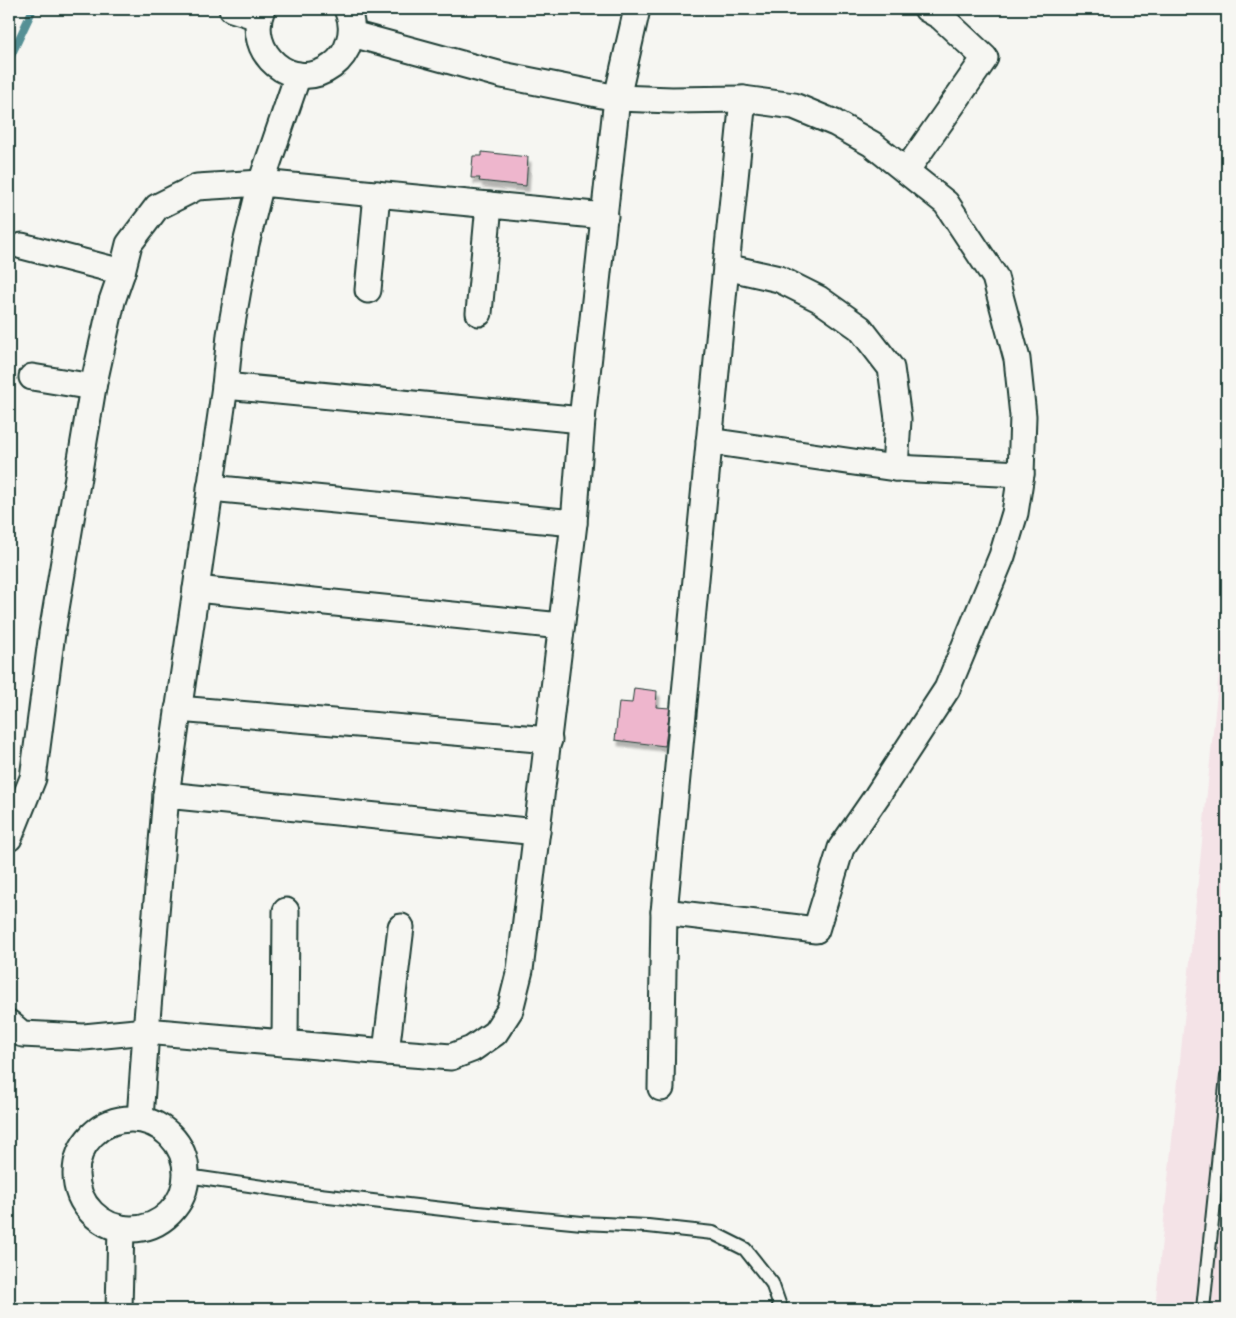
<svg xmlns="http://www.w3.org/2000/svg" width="1236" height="1318" viewBox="0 0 1236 1318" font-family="Delius,sans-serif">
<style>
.built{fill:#f4e3e7}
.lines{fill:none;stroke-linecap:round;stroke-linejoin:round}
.stream{stroke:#549095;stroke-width:8}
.building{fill:#eeb6cd;stroke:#1f3d34;filter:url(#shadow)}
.service-casing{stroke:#1f3d34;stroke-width:16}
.minor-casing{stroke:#1f3d34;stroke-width:29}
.service{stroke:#f6f6f2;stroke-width:12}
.minor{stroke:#f6f6f2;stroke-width:25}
</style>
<defs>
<filter id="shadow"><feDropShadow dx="3" dy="5.5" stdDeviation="1" flood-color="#0004"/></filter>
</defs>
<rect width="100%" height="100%" fill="#f6f6f2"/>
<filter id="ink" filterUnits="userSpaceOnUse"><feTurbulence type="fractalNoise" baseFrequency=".02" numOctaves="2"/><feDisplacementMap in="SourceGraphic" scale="10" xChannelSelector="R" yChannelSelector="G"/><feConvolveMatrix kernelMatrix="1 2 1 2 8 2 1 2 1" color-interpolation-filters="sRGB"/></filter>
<g filter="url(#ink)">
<polygon class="built" points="1227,593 1227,1309 1155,1309"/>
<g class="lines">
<polyline class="stream" points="9,60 33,9"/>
</g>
<g class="building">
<polygon points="482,152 528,157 526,186 479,181 480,178 471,178 473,156 482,156"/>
<polygon points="634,688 657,691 656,707 670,708 665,746 615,740 619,702 632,703"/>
</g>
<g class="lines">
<g class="service-casing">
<g id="service">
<polyline points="187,1176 311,1194 478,1213 582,1223 648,1226 713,1233 745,1249 772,1283 781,1309"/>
<polyline points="1203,1309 1227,1076"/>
</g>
</g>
<g class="minor-casing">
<g id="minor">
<polyline points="232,9 258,17"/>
<path d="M262 9C244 52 293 95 332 66 340 60 346 53 349 42 353 30 352 20 347 9"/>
<polyline points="352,34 502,75 617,98 672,100 743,99 794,106 835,123 872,144 946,203 995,277 1017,359 1023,416 1021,474 1015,513 1002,556 947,689 877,796 841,848 816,930 664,912"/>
<polyline points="906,171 985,58 941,17 927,9"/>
<polyline points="22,246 122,272"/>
<polyline points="726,267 779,279 819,299 860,328 891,368 898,419 895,468"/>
<polyline points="368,290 377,194"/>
<polyline points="479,313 489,205"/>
<polyline points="32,377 93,387"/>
<polyline points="225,386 582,420"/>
<polyline points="709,441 895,468 1021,474"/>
<polyline points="210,488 574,523"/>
<polyline points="196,589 561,626"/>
<polyline points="178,709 549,740"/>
<polyline points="166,795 537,832"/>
<polyline points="9,838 33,778 52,633 93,387 112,301 122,272 129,244 157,207 197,187 261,183 605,216"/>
<polyline points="9,1023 22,1034 84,1037 146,1031 386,1052 451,1057 472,1049 495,1033 510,1010 520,970 574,523 582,420 617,98 637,9"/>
<polyline points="285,1043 286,911"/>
<polyline points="386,1052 401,927"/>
<polyline points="661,1088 664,912 726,267 743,99"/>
<circle cx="131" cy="1174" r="55"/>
<polyline points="140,1119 146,1031 166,795 196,589 225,386 230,335 246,244 261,183 298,75"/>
<polyline points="119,1309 121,1228"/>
</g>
</g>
<use href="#service" class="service"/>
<use href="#minor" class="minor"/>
</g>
</g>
<rect width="1236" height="1318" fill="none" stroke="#f6f6f2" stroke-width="30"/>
<rect x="15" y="15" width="1206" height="1288" fill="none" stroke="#1f3d34" stroke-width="2" filter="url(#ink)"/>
</svg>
